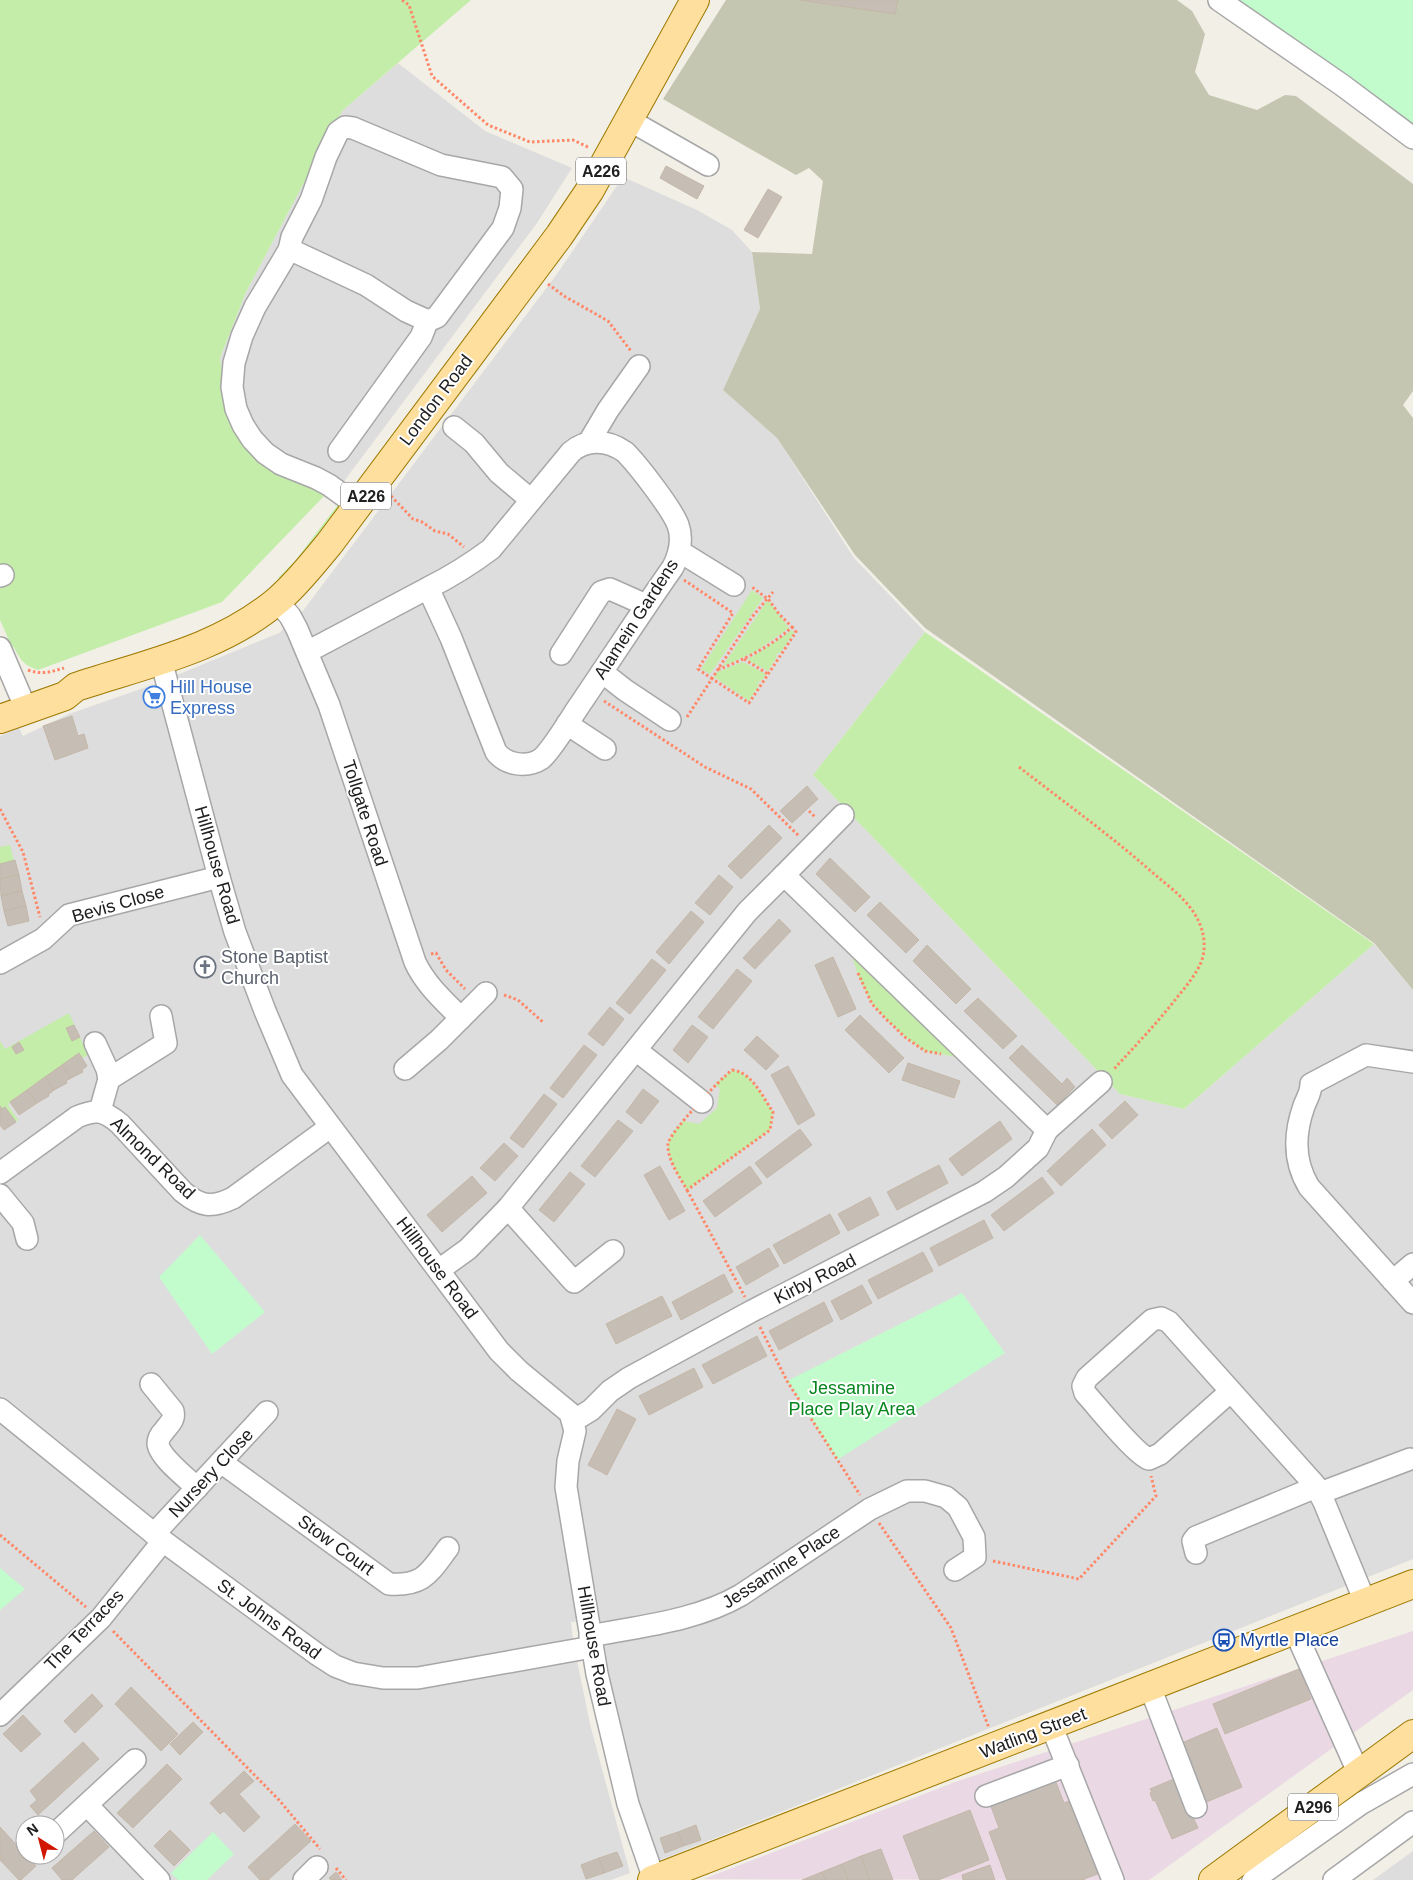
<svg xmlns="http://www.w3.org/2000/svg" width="1413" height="1880" viewBox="0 0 1413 1880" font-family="Helvetica,sans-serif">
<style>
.residential{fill:#dedddd;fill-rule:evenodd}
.industrial{fill:#ead8e5}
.construction{fill:#c4c6b1}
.grass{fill:#c4edaa}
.park{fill:#c2fccd}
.building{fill:#c6beb5;stroke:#c4b7a8}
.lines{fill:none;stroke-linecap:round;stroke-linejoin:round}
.minor-casing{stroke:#a7a7a7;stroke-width:24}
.major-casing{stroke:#9c7800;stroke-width:30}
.path{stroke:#ff8869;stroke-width:3;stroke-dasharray:2.5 2.5;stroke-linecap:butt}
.minor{stroke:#fff;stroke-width:21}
.major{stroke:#ffdf9d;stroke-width:28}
.labels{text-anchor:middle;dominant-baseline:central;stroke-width:4;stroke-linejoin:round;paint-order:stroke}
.shield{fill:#fff;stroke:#636363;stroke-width:1}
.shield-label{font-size:16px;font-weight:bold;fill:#202020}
.street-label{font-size:18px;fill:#202020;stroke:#fff}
.shop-label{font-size:18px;fill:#366cbe;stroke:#fff;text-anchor:start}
.worship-label{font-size:18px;fill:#5b616d;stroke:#fff;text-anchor:start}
.park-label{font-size:18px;fill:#06861e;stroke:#fff}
.transit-label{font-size:18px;fill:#164399;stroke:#fff;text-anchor:start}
</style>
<rect width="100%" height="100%" fill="#f1efe6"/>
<g class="residential">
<polygon points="398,63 485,131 572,168 537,223 330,500 263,464 229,416 220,358 246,292 342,111"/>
<path d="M623 177 697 210 732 230 752 252 760 309 723 390 777 438 854 558 925 632 813 775 1120 1094 1184 1109 1374 944 1413 990V1559L658 1861 636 1799 602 1652 597 1620 571 1622 573 1641 590 1724 630 1873 611 1880H0V736L19 728 23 736 69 714 155 684 279 633 302 612 557 274ZM25 1825H55V1855H25Z"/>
<polygon points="1413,1851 1413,1880 1373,1880"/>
</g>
<polygon class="industrial" points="1413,1631 1413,1690 1149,1880 704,1879 958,1781"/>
<polygon class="construction" points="726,0 1177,0 1192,11 1205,34 1195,72 1209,95 1257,110 1285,95 1296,96 1413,184 1413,391 1403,405 1413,418 1413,990 1374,943 925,628 855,555 777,438 723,390 760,309 752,252 812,254 823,181 809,168 796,175 663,99"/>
<g class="grass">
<path d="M0 0H471L342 111 246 292 220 358 229 416 326 494 222 602 38 670C25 666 19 659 14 647H12L0 620V588L7 585 0 566Z"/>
<polygon points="340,502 341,505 287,578 278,578 295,561"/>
<polygon points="752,590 763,598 710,674 701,669"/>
<polygon points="767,601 769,601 789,628 755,652 722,667"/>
<polygon points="792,630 794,633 780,653 778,653 776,656 777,657 768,671 747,660"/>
<polygon points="925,632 1374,944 1184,1109 1120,1094 813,775"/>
<polygon points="743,662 766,674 762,681 760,680 758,684 759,685 749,701 714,677 717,672"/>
<polygon points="10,845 14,861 0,864 0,847"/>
<polygon points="844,934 976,1061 925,1051 906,1038 886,1019 872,1004 860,980"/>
<polygon points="69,1013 88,1055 45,1077 10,1102 8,1105 18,1120 16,1122 5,1107 2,1109 0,1106 0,1041 5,1049"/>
<path d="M732 1070C752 1072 762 1096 773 1112L770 1130 687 1190C680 1177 665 1157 669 1141 671 1133 678 1127 683 1121L699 1124 717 1108 720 1089 715 1084Z"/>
</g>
<g class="park">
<polygon points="1213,0 1413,0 1413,140"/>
<polygon points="200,1235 265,1312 212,1354 159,1277"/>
<polygon points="962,1293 1005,1353 837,1460 787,1381"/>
<polygon points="0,1568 25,1589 0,1610"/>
<polygon points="213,1832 234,1854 207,1880 178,1880 171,1873"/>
</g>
<g class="building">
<polygon points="799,0 898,0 895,14"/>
<polygon points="666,166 704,186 697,199 660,178"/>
<polygon points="768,189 782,197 758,238 744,230"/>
<polygon points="72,716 78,736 84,734 88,748 55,760 43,726"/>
<polygon points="807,786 818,799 792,823 780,811"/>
<polygon points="769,825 782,838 741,879 728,866"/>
<polygon points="830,858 870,897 855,912 816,874"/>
<polygon points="15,860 19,875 0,879 0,864"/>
<polygon points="19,875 22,891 1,896 0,879"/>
<polygon points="719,875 733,887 710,915 695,903"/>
<polygon points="22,891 26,906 4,911 1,896"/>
<polygon points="880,902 919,940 906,953 867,915"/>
<polygon points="26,906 29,921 8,926 4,911"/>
<polygon points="691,911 704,922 669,964 656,952"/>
<polygon points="779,919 791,931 755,969 743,958"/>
<polygon points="927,945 971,989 956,1004 913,961"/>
<polygon points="833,957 856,1009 838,1017 815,965"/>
<polygon points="652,959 666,970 630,1014 616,1003"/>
<polygon points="737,969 752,981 713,1029 698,1017"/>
<polygon points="978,998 1017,1036 1003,1049 964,1011"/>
<polygon points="610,1007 624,1019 603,1046 588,1034"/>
<polygon points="860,1015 904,1058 889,1073 845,1030"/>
<polygon points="74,1025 80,1037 72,1041 66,1028"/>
<polygon points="692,1025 708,1037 688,1063 673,1050"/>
<polygon points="757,1036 779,1056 766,1070 744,1050"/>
<polygon points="19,1042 24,1050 16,1054 12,1047"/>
<polygon points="584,1045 597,1055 563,1098 550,1088"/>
<polygon points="1022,1045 1062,1084 1067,1078 1075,1087 1057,1105 1009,1058"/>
<polygon points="79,1053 87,1066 82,1070 83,1072 71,1078 62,1065"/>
<polygon points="908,1063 960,1081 954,1098 902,1080"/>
<polygon points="62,1065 71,1078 66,1081 67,1083 54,1090 45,1077"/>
<polygon points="788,1066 815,1115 798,1125 771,1075"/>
<polygon points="45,1077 54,1090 48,1095 49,1096 37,1103 27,1090"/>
<polygon points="643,1089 659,1101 641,1124 626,1112"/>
<polygon points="27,1090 37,1103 19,1115 10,1102"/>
<polygon points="544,1094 557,1104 523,1148 510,1138"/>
<polygon points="1125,1101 1138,1115 1112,1139 1099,1125"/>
<polygon points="0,1106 2,1109 5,1107 16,1122 4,1130 0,1125"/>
<polygon points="618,1120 633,1131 595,1177 581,1166"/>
<polygon points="1000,1121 1012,1139 962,1176 949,1159"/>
<polygon points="800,1129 812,1145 767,1178 755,1163"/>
<polygon points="1092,1129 1106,1145 1061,1186 1047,1171"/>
<polygon points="504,1143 518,1156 495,1181 480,1168"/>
<polygon points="939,1165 948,1183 897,1210 887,1192"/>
<polygon points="660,1166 685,1211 669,1220 644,1175"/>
<polygon points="750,1166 762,1183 715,1217 703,1201"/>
<polygon points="570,1172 585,1184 554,1222 539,1210"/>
<polygon points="472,1176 487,1193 442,1232 427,1215"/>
<polygon points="1042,1177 1054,1193 1004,1231 991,1215"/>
<polygon points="870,1197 879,1215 848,1231 838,1214"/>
<polygon points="830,1214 840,1233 784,1264 773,1245"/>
<polygon points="984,1220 993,1238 939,1266 930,1248"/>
<polygon points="769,1248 779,1266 746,1285 736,1267"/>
<polygon points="923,1252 933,1271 878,1299 868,1280"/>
<polygon points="724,1274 733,1292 681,1320 672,1302"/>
<polygon points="862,1285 872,1303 841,1320 831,1301"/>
<polygon points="662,1296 672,1316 616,1344 606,1324"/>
<polygon points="824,1302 833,1321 779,1350 769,1331"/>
<polygon points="757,1336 767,1356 713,1384 702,1365"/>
<polygon points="694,1368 703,1387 649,1415 639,1396"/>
<polygon points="617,1409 636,1419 607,1475 588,1465"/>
<polygon points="1299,1669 1311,1699 1225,1734 1213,1704"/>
<polygon points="131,1687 178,1734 161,1751 115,1704"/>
<polygon points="92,1694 103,1706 75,1733 64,1721"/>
<polygon points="23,1715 41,1734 21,1752 3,1734"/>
<polygon points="193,1722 203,1732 180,1755 170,1744"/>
<polygon points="1217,1728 1242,1787 1202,1804 1177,1745"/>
<polygon points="83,1742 99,1759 38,1815 30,1806 37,1800 30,1791"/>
<polygon points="167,1764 182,1779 133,1828 117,1813"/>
<polygon points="244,1771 254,1781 239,1794 260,1817 244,1832 224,1811 220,1814 210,1803"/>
<polygon points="1054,1777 1064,1803 1075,1799 1103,1872 1084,1879 1085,1880 1007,1880 989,1832 999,1828 989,1801"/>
<polygon points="1176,1778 1198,1828 1172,1839 1155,1800 1153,1801 1150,1793 1152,1792 1150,1789"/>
<polygon points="970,1810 989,1860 938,1880 920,1880 903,1836"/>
<polygon points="295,1824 311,1841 268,1880 260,1880 248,1867"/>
<polygon points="696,1825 701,1840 683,1846 678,1832"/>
<polygon points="0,1827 36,1866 21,1880 19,1880 0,1860"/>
<polygon points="170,1830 190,1850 174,1866 154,1846"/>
<polygon points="94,1831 109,1847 72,1880 62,1880 52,1868"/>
<polygon points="678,1832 683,1846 665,1853 660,1838"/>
<polygon points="881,1849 893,1880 870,1880 861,1856"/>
<polygon points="617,1852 623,1866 604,1873 599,1858"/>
<polygon points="861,1856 870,1880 848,1880 842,1864"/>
<polygon points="599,1858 604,1873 586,1879 581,1865"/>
<polygon points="842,1864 848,1880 825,1880 822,1872"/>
<polygon points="990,1865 995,1880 963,1880 962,1875"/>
<polygon points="336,1872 342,1880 331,1880 329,1878"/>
<polygon points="822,1872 825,1880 802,1880"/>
</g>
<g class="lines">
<g class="minor-casing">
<g id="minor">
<polyline points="1219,0 1342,85 1413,138"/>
<polyline points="629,120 708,165"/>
<polyline points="289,249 366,285 406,311 428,321 437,317 503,228 510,208 512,189 502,177 441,165 353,128 345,127 338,132 326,157 311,200 292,237 289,250 255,307 242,336 234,363 232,387 236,409 243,425 252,439 265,453 281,464 316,478 329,485 358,506"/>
<polyline points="454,427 474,443 499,473 531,500"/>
<polyline points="589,442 608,410 639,366"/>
<polyline points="339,451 421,337 425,327 425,320"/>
<polyline points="679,551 734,585"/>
<polyline points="0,576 3,575"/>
<path d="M277 601 290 616 297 629 329 705 415 962C425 984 444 1001 461 1018"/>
<polyline points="0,648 26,709"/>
<path d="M307 652 326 642 428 588C450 577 471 564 491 549L571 452C587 438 608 440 625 452 638 465 672 509 678 525 683 539 679 555 673 567 640 614 609 662 577 709 569 721 551 751 541 759 527 768 506 765 496 752L451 638 428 588"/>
<polyline points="561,654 601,592 610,589 646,605"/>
<polyline points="161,660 219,877 235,932 265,1011 292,1075 499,1351 519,1371 570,1413 575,1431 568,1461 566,1487 597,1674 628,1804 654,1879"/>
<polyline points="602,672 625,690 670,720"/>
<polyline points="567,724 605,749"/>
<polyline points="784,875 843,815"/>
<polyline points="0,963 43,939 69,915 219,877"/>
<polyline points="95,1043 107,1069 109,1079"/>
<polyline points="636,1050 702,1102"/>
<path d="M1413 1062 1366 1055 1311 1084C1311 1093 1307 1098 1304 1106 1294 1134 1293 1161 1309 1187L1413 1303"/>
<polyline points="405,1069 439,1040 486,993"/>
<polyline points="100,1111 109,1079 166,1043 161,1016"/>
<polyline points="1047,1130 1101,1082"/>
<path d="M0 1173 77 1117C96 1109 104 1110 120 1124L183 1192C201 1207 212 1208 233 1198L330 1127"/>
<polyline points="0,1195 23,1223 27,1239"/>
<polyline points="508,1208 574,1282 613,1251"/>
<polyline points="439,1270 468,1249 508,1208 747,912 784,875 1047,1130 1038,1148 1006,1177 984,1192 752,1311 629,1378 610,1391 591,1410 573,1421"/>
<polyline points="1393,1281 1413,1264"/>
<path d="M151 1384 173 1411C175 1420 170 1423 164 1431 161 1434 158 1439 158 1444 160 1458 187 1478 197 1488"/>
<path d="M1231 1391 1160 1454 1149 1459C1135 1454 1097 1406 1085 1393L1083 1386 1087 1378 1152 1320 1161 1318 1169 1322 1315 1485 1324 1502 1366 1604"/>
<polyline points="0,1409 163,1541 318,1655 335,1666 353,1673 383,1678 418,1678 592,1647"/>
<path d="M221 1462 389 1584C424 1586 429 1573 448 1548"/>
<polyline points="1320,1493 1410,1459"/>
<polyline points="154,1534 267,1412"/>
<polyline points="1196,1553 1193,1541 1196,1537 1316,1487"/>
<polyline points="1295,1631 1359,1774"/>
<path d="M590 1636C641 1626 696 1621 741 1595L870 1509 907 1491H925L946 1497 958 1507 974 1537 975 1557 955 1570"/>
<polyline points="1150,1687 1196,1807"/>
<polyline points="0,1715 101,1618 163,1541"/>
<polyline points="1051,1725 1113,1880"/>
<polyline points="986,1796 1068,1765"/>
<polyline points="87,1805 159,1880"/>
<polyline points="55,1834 135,1760"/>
<polyline points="304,1880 317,1867"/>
<polyline points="1253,1880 1362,1803 1413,1774"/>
<polyline points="1334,1880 1413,1822"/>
</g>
</g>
<g class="major-casing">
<g id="major">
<path d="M0 719 65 696 76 687C145 664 221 649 278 600 297 584 313 563 329 544L559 236 590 190 695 0"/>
<polyline points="652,1880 1413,1584"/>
<polyline points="1213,1880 1413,1734"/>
</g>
</g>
<g class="path">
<polyline points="402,0 409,5 432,76 488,125 530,142 573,140 590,148"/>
<polyline points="548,284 564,296 608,321 631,351"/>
<polyline points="391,496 413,519 422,522 435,531 448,534 464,547"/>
<polyline points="684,580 733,613 698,669 711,678"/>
<polyline points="744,659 768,674"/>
<path d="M718 668 720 669C745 659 772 646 792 627L779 614 769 600 752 587"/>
<path d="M28 670C41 675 51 672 64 668"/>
<polyline points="711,678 749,703 796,632 792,627"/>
<polyline points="604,701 705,767 751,789 799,836"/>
<polyline points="687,717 752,617 773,592"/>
<path d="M1019 767C1064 802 1110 835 1153 873 1167 885 1184 897 1194 913 1203 927 1207 943 1202 960 1197 973 1188 984 1179 995 1159 1021 1136 1045 1114 1069"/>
<polyline points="0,809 23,852 40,917"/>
<polyline points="809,811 816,818"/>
<polyline points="431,954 436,953 446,970 465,989"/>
<polyline points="858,973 872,1004 886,1019 906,1038 925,1051 941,1054"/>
<polyline points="504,995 518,1000 544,1023"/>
<path d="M732 1070C752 1072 762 1096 773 1112L770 1130 687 1190C680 1177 667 1160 668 1144 669 1133 721 1078 732 1070Z"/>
<polyline points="687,1190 745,1297"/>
<polyline points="760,1327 787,1381 860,1495"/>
<polyline points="879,1523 951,1628 989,1728"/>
<polyline points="0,1535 86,1607"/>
<polyline points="993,1561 1079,1579 1156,1496 1151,1476"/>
<polyline points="113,1631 279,1800 320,1849"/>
<polyline points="336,1868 346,1880"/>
</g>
<use href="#minor" class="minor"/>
<use href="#major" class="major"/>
</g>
<defs>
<g id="supermarket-ring" transform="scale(1.125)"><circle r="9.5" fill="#fff" stroke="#3f7fe0" stroke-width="1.5"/><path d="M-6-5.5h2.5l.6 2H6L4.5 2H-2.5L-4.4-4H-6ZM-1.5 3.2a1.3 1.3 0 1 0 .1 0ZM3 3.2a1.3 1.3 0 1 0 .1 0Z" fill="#3f7fe0"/></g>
<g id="church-ring" transform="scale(1.125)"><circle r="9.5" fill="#fff" stroke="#6b7280" stroke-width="1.5"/><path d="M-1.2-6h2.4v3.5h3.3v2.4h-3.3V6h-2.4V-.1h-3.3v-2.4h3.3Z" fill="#6b7280"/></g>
<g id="bus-ring" transform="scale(1.125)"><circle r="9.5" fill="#fff" stroke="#1a4fb4" stroke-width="1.5"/><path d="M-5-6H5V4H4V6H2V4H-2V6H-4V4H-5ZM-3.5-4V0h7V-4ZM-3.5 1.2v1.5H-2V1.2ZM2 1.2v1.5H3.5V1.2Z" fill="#1a4fb4"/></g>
</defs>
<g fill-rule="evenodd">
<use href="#supermarket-ring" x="154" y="697"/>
<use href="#church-ring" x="205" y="967"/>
<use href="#bus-ring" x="1224" y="1640"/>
</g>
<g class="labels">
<g class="shield">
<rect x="576" y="157.5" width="50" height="27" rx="4"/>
<rect x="341" y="482.5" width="50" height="27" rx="4"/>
<rect x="1288" y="1793.5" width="50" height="27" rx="4"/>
</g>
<g class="shield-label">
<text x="601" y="171">A226</text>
<text x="366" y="496">A226</text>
<text x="1313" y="1807">A296</text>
</g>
<g class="street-label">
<text transform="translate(436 400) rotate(-53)">London Road</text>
<text transform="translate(636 619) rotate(-57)">Alamein Gardens</text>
<text transform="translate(365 813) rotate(72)">Tollgate Road</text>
<text transform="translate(217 865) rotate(74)">Hillhouse Road</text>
<text transform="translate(118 904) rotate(-16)">Bevis Close</text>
<text transform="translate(153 1158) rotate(44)">Almond Road</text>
<text transform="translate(437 1268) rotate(53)">Hillhouse Road</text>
<text transform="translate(815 1279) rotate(-27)">Kirby Road</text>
<text transform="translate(211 1473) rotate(-47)">Nursery Close</text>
<text transform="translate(336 1545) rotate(36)">Stow Court</text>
<text transform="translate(781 1567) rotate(-33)">Jessamine Place</text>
<text transform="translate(269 1619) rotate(36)">St. Johns Road</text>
<text transform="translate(84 1630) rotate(-46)">The Terraces</text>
<text transform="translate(594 1646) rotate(80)">Hillhouse Road</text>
<text transform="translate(1033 1733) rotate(-21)">Watling Street</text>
</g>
<g class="shop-label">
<text x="170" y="687">Hill House<tspan x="170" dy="21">Express</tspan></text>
</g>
<g class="worship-label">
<text x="221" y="957">Stone Baptist<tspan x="221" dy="21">Church</tspan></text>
</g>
<g class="park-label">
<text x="852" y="1388">Jessamine<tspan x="852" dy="21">Place Play Area</tspan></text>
</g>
<g class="transit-label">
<text x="1240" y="1640">Myrtle Place</text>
</g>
</g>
<g transform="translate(40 1840) rotate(324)"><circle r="24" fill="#ffffff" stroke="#a6a6a6"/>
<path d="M0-4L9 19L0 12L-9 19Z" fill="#d01500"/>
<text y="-8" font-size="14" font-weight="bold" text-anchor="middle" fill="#202020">N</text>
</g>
</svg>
